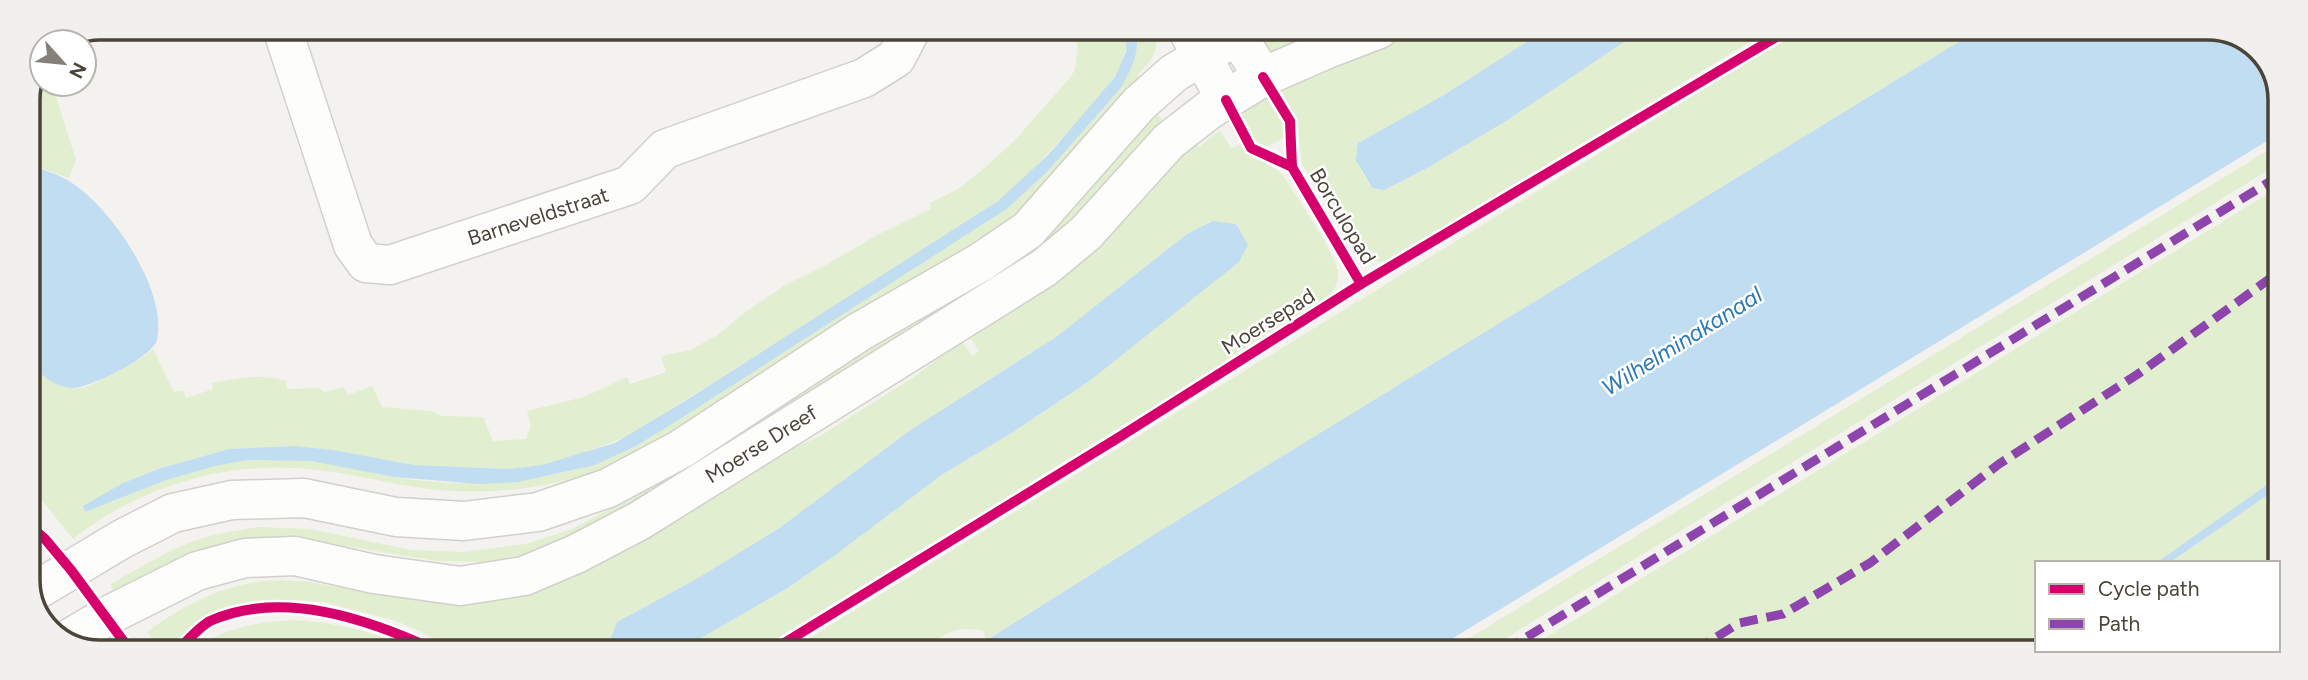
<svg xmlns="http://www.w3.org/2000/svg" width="2308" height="680" viewBox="0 0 2308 680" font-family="Figtree,sans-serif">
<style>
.green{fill:#e1eecf}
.water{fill:#c0ddf1}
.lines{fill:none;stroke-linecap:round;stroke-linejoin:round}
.minor-casing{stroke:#d2d0cb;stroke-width:41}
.tertiary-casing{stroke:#d2d0cb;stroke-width:41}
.minor{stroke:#fdfdfc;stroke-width:38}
.tertiary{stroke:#fdfdfc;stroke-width:38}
.quiet{stroke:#8e44ad;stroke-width:9;stroke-dasharray:18 9;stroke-linecap:butt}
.cycleway-casing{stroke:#fff;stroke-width:15}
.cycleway{stroke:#d6006c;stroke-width:10}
.labels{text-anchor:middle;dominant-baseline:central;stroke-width:5;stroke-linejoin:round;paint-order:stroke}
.street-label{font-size:21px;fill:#4b4439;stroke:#fff}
.water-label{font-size:23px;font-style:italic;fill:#2e7ab2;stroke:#fff}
.rim{fill:none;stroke:#4b4439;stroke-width:3.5}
</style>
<rect width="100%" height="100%" fill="#f4f2ee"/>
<g class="green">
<path d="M1074 29 1077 32 1082 29H1127C1128 54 1120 71 1105 90L1033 170 998 201 957 229 628 436 568 459 542 465 509 469 414 465 333 450 295 446 229 449 160 468 123 483 110 503C150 484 201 463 246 460 277 457 310 460 341 465 359 468 376 474 393 477 476 490 560 483 636 446L1008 208 1047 172 1120 89 1137 37 1136 29H1156C1159 48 1153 62 1138 74L1147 86 1021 214 667 439C649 447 632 457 614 464 565 485 506 494 453 491 407 489 363 475 317 470 231 459 141 485 73 539L28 483V361C46 378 65 396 91 385 99 382 107 375 115 371 129 364 142 360 153 349L174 392 183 390 186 398 213 389 212 383C237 379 261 373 286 381L287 389 318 388 325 392 343 387 348 395 372 386 382 407 430 411 442 416 483 417 493 441 526 439 531 425 527 411 584 397 627 377 630 384 666 372 661 356 690 350 716 336 747 311 785 285 828 264 877 235 931 209 930 203 960 188 982 170 1013 142 1069 79 1075 70 1078 48Z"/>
<polygon points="1288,29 1328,29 1269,55 1262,40"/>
<path d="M1404 29 1545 30 1444 95 1358 143 1360 168 1371 188 1384 190 1427 168 1506 121 1642 30H1769L1395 259C1381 264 1370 262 1358 254L1302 164 1296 121 1278 83 1368 45 1371 53 1375 52 1372 43Z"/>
<polygon points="1800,30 1978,30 1147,539 986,640 983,630 963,629 950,632 919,651 790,650"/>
<polygon points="45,84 52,84 76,160 69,178 28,164 28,102"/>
<path d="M1264 91 1283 125V136L1279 141 1268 146C1250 143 1244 123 1236 109Z"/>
<polygon points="1154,112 1162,119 1047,251 664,494 522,558 489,562 437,561 309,540 288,538 246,539 225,543 184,556 116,594 110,584 170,551 191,542 213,535 257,527 310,529 411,550 465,552 526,544 572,529 658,483 840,366"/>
<path d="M1220 130 1231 148 1241 144C1252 161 1272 162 1284 177 1295 195 1337 255 1338 272 1339 283 1333 293 1326 301L758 650H680L786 589 834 556 943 474 1010 434 1088 382 1213 221 1187 234 1056 337 909 431 778 529 698 578 617 622 609 643 613 650H460L397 621 324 602 295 600 260 602 227 609 196 624 162 650 147 632C197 595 251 572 314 583 354 589 391 599 432 600L730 477 820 436 914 377 961 340 972 356 979 351 968 334 1094 242 1100 248 1103 245 1098 239 1145 188 1151 193 1154 191 1148 185 1192 140 1199 147Z"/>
<polygon points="2280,143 2280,163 1485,651 1448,651"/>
<polygon points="2279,187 2278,477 2156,563 2037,563 2037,645 2027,652 1524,651"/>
<polygon points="2278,488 2278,563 2169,563"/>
<polygon points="28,537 41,555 28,563"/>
<path d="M293 620C334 622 377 632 415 650H193C224 628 256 622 293 620Z"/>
<polygon points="2044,650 2213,650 2042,652"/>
</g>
<g class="water">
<path d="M1127 29H1136C1140 53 1132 69 1120 89L1047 172 1008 208 680 419 636 446 595 465 518 482 480 484 394 477 312 461 247 460 215 466 166 480 85 512 83 506 123 483 161 468 229 449 295 446 333 450 414 465 509 469 542 465 615 443 685 401 998 201 1048 155 1115 77 1126 52Z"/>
<polygon points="1545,30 1642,30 1506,121 1427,168 1384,190 1372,188 1356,160 1358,143 1444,95"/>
<polygon points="1978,30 2226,30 2262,53 2280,95 2280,133 1432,651 946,651 964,643 979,645 1147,539"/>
<path d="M28 164C42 170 59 174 72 183 112 209 168 291 157 340 153 357 88 389 72 388 53 387 41 374 28 361Z"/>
<polygon points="1213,221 1236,224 1248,245 1239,262 1088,382 1010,434 943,474 834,556 786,589 680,650 613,650 609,643 617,622 698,578 778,529 909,431 1056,337 1187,234"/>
<polygon points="2278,477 2278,488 2169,563 2156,563"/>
</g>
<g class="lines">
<g class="minor-casing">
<g id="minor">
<polyline points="282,28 353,245 366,263 390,265 630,185 665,149 864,78 896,58 911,29"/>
<polyline points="1187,29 1226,100"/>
<polyline points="1233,29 1263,77"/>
</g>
</g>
<g class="tertiary-casing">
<g id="tertiary">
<polyline points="32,593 122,539 173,513 232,500 304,498 396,517 464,521 538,512 608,488 681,449 859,332 981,262 1028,230 1139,104 1174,73 1248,29"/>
<polyline points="67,640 107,616 197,571 245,558 295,556 374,574 460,586 524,576 576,554 639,521 1044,268 1086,233 1169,141 1209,110 1263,77 1327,49 1379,29"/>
</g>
</g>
<use href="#minor" class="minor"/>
<use href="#tertiary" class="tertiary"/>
<g class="quiet">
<polyline points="1504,651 2279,176"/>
<polyline points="1694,651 1739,623 1783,614 1870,563 1999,464 2138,374 2279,272"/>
</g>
<g class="cycleway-casing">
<g id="cycleway">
<polyline points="1263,77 1290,121 1292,167 1361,284"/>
<polyline points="1226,100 1251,148 1292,167"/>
<polyline points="28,524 45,539 71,570 130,650"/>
<path d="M178 650C187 641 199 627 210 621 282 589 368 619 435 650"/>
<polyline points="773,650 1121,436 1361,284 1788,30"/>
</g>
</g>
<use href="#cycleway" class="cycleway"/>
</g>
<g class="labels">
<g class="street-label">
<text transform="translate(538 216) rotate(-18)">Barneveldstraat</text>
<text transform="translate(1343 216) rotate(59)">Borculopad</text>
<text transform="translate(1268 321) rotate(-32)">Moersepad</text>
<text transform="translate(761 444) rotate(-32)">Moerse Dreef</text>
</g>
<g class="water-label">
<text transform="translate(1682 341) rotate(-32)">Wilhelminakanaal</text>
</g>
</g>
<path d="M0 0H2308V680H0ZM100 40H2208A60 60 0 0 1 2268 100V580A60 60 0 0 1 2208 640H100A60 60 0 0 1 40 580V100A60 60 0 0 1 100 40Z" fill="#f1f0ef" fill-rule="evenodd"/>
<path class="rim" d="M100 40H2208A60 60 0 0 1 2268 100V580A60 60 0 0 1 2208 640H100A60 60 0 0 1 40 580V100A60 60 0 0 1 100 40Z"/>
<rect x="2035" y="561" width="245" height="91" fill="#ffffff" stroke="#b7b4b0" stroke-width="2"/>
<rect x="2049" y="584" width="35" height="10" fill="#d6006c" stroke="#b7b4b0" stroke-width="2"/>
<text x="2098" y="596" font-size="21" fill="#4b4439">Cycle path</text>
<rect x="2049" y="619" width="35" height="10" fill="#8e44ad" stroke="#b7b4b0" stroke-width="2"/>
<text x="2098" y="631" font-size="21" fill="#4b4439">Path</text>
<g transform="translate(63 63) rotate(117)"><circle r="33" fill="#ffffff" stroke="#b7b4b0" stroke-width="2"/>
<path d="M0-5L12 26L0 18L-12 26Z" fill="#868178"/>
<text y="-10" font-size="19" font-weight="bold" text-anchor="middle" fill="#4b4439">N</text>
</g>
</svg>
